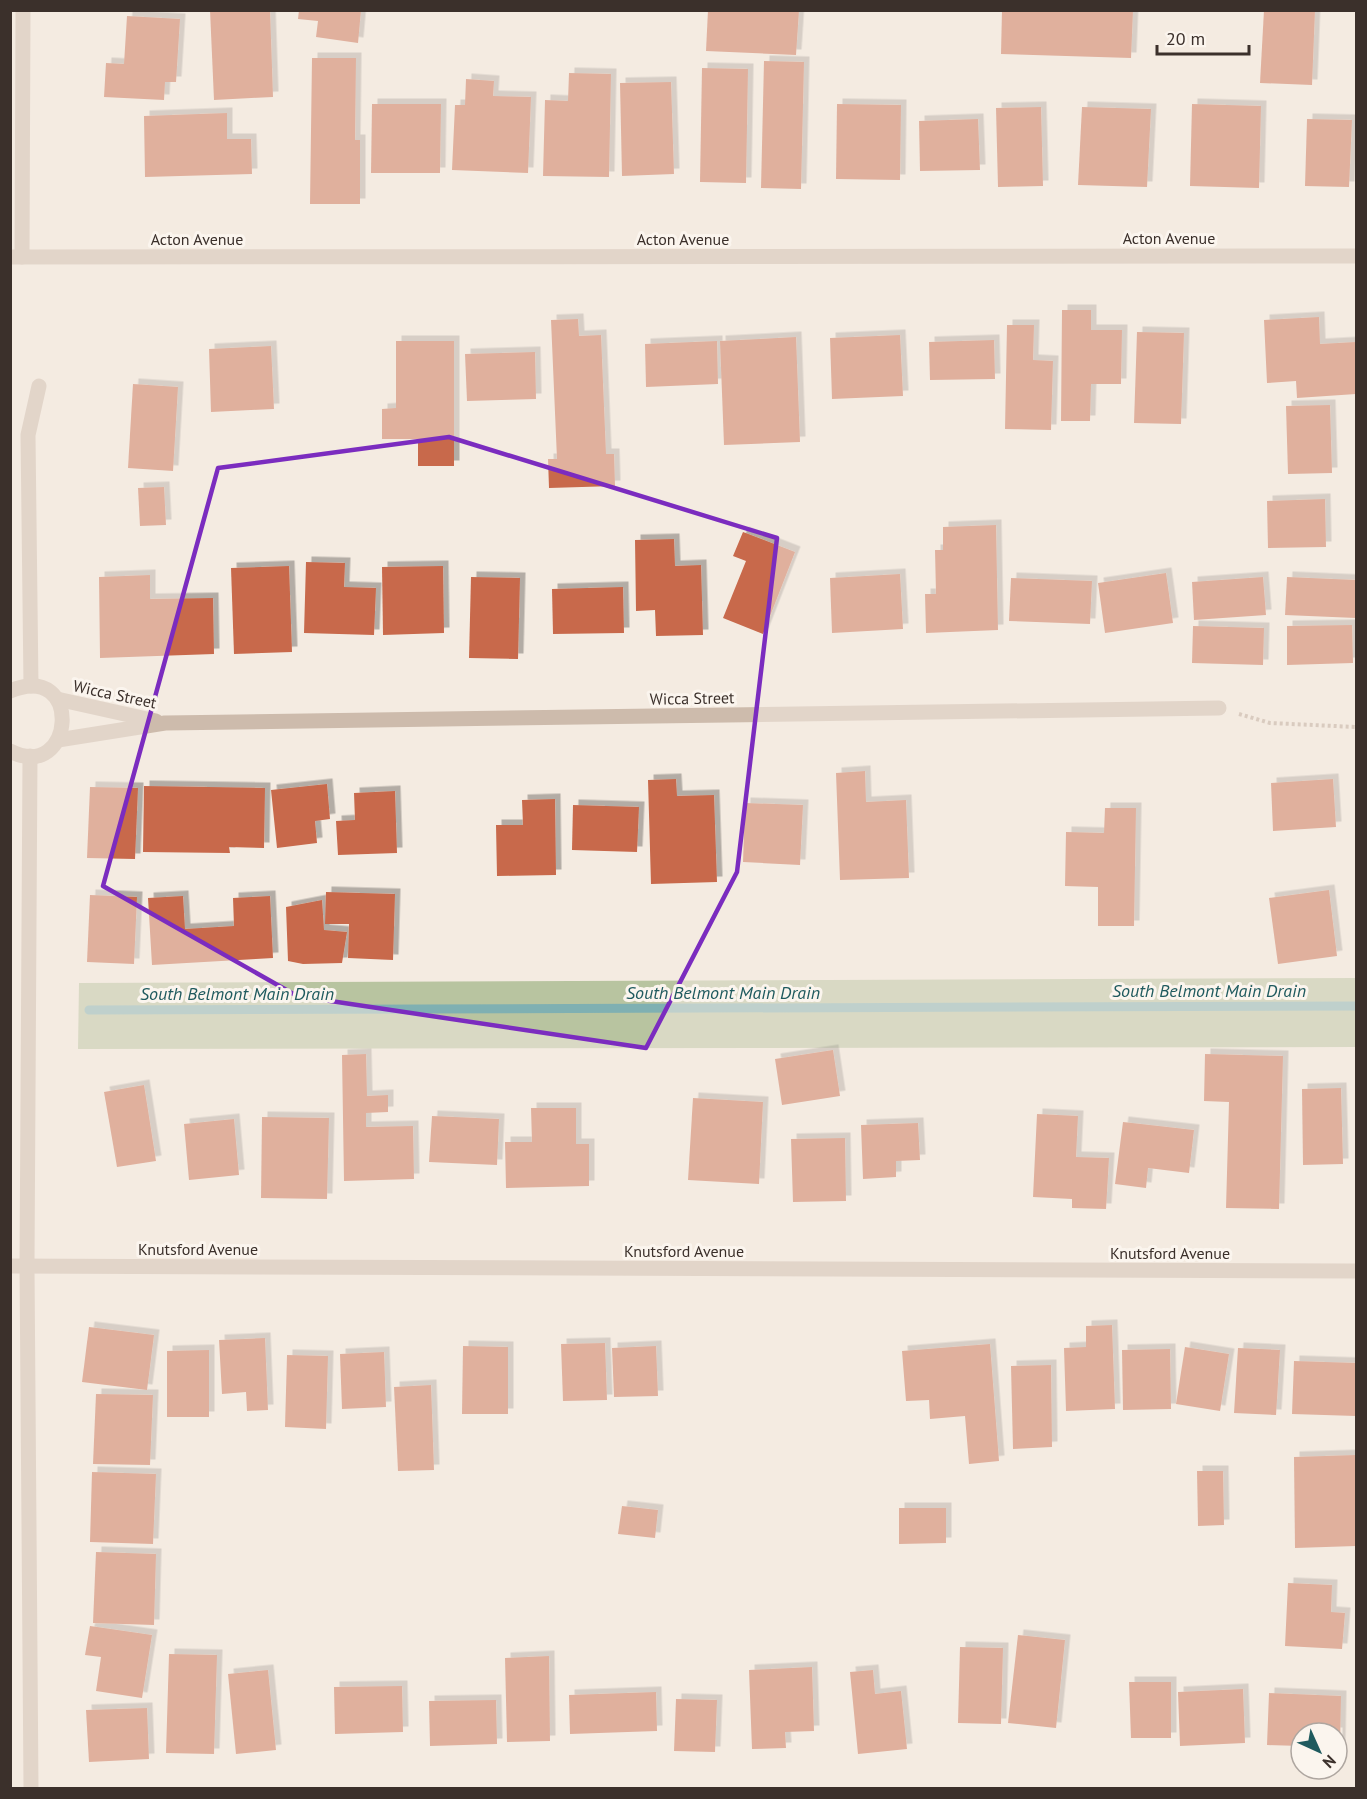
<svg xmlns="http://www.w3.org/2000/svg" width="1367" height="1799" viewBox="0 0 1367 1799" font-family="'PT Sans',sans-serif">
<style>
.green{fill:#b8c4a0}
.lines{fill:none;stroke-linecap:round;stroke-linejoin:round}
.stream{stroke:#7fb0b2;stroke-width:9}
.building{fill:#c8694b;filter:url(#shadow)}
.path{stroke:#b9a596;stroke-width:4;stroke-dasharray:3 3;stroke-linecap:butt}
.minor{stroke:#cdbbac;stroke-width:15}
.marked{fill:none;stroke:#7b2cbf;stroke-width:4.5;stroke-linejoin:round}
.labels{text-anchor:middle;dominant-baseline:central;stroke-width:6;stroke-linejoin:round;paint-order:stroke}
.street-label{font-size:16px;fill:#3b302b;stroke:#fbf5ee}
.water-label{font-size:18px;font-style:italic;fill:#1f5a5e;stroke:#fbf5ee}
</style>
<defs>
<filter id="shadow"><feDropShadow dx="5.5" dy="-5.5" stdDeviation="0" flood-color="#0004"/></filter>
</defs>
<rect width="100%" height="100%" fill="#f4ebe1"/>
<polygon class="green" points="1356,978 1356,1047 78,1049 79,983"/>
<g class="lines">
<polyline class="stream" points="89,1010 1356,1006"/>
</g>
<g class="building">
<polygon points="210,10 270,10 273,97 214,100"/>
<polygon points="299,10 361,10 358,43 316,37 318,21 298,19"/>
<polygon points="708,10 799,10 796,55 706,51"/>
<polygon points="1002,10 1133,10 1131,58 1001,54"/>
<polygon points="1264,10 1315,10 1312,85 1260,83"/>
<polygon points="127,16 180,19 176,82 165,82 164,100 104,97 106,63 124,64"/>
<polygon points="312,58 356,58 355,140 360,140 360,204 310,204"/>
<polygon points="764,61 804,62 801,189 761,188"/>
<polygon points="702,68 748,69 746,183 700,182"/>
<polygon points="569,73 611,74 609,177 543,176 545,100 568,101"/>
<polygon points="466,79 494,81 493,96 531,97 528,173 452,170 455,105 465,105"/>
<polygon points="671,82 674,174 622,176 620,83"/>
<polygon points="372,104 441,104 440,173 371,173"/>
<polygon points="837,104 901,105 900,180 836,179"/>
<polygon points="1192,104 1261,106 1259,188 1190,186"/>
<polygon points="1041,107 1043,186 998,187 996,108"/>
<polygon points="1082,107 1151,109 1147,187 1078,185"/>
<polygon points="227,113 227,139 251,139 252,174 145,177 144,116"/>
<polygon points="978,119 980,170 920,171 919,121"/>
<polygon points="1307,119 1352,120 1349,187 1305,186"/>
<polygon points="1062,310 1091,310 1091,330 1122,330 1121,384 1091,384 1090,421 1061,421"/>
<polygon points="1319,317 1320,344 1356,342 1356,394 1297,398 1296,381 1267,383 1264,320"/>
<polygon points="578,319 579,336 601,335 606,454 614,454 615,486 549,488 548,459 557,459 551,320"/>
<polygon points="1007,325 1034,325 1033,360 1053,361 1051,430 1005,429"/>
<polygon points="1137,332 1184,333 1181,424 1134,423"/>
<polygon points="900,335 903,396 832,399 830,338"/>
<polygon points="796,337 800,442 724,445 720,341"/>
<polygon points="994,340 995,379 930,380 929,342"/>
<polygon points="396,341 454,341 454,466 418,466 418,439 382,439 382,409 396,408"/>
<polygon points="717,341 718,384 646,387 645,344"/>
<polygon points="271,346 274,409 211,412 209,349"/>
<polygon points="535,352 536,399 467,401 465,354"/>
<polygon points="133,384 178,387 173,471 128,468"/>
<polygon points="1330,405 1332,473 1288,474 1286,406"/>
<polygon points="164,487 166,525 140,526 138,488"/>
<polygon points="1325,499 1326,547 1268,548 1267,501"/>
<polygon points="996,525 998,630 926,633 925,594 936,594 935,550 943,550 943,527"/>
<polygon points="743,532 795,552 763,634 723,618 746,561 733,556"/>
<polygon points="674,539 675,566 701,565 703,635 656,636 655,610 636,611 635,540"/>
<polygon points="306,562 345,563 344,587 376,588 374,635 304,633"/>
<polygon points="289,566 292,652 234,654 231,568"/>
<polygon points="443,566 444,633 383,635 382,567"/>
<polygon points="1166,573 1173,623 1105,633 1098,583"/>
<polygon points="900,574 903,629 832,633 830,578"/>
<polygon points="150,575 150,599 213,598 214,654 100,658 99,577"/>
<polygon points="471,577 520,578 518,659 469,658"/>
<polygon points="1263,577 1266,615 1194,620 1192,582"/>
<polygon points="1287,577 1356,580 1356,618 1285,615"/>
<polygon points="1011,578 1092,581 1090,624 1009,621"/>
<polygon points="623,587 624,633 553,634 552,589"/>
<polygon points="1352,625 1353,663 1287,665 1287,626"/>
<polygon points="1193,626 1264,628 1263,665 1192,663"/>
<polygon points="865,771 866,802 906,800 909,878 840,880 836,773"/>
<polygon points="676,779 677,796 714,795 717,882 651,884 648,780"/>
<polygon points="1333,779 1336,827 1273,831 1271,783"/>
<polygon points="327,784 330,819 315,821 317,843 277,848 271,790"/>
<polygon points="144,786 265,788 264,848 229,847 230,853 143,852"/>
<polygon points="90,787 138,788 135,859 87,858"/>
<polygon points="395,791 397,853 338,855 336,821 355,820 354,793"/>
<polygon points="555,799 556,875 497,876 496,825 523,825 522,800"/>
<polygon points="745,803 803,805 800,865 743,862"/>
<polygon points="573,805 639,807 637,852 572,850"/>
<polygon points="1105,808 1136,808 1134,926 1098,926 1098,887 1065,886 1066,832 1104,833"/>
<polygon points="1329,890 1337,956 1278,964 1269,898"/>
<polygon points="326,892 395,894 393,960 348,958 349,924 325,924"/>
<polygon points="90,895 137,897 134,964 87,962"/>
<polygon points="183,896 185,929 234,926 233,898 270,896 273,958 152,965 148,898"/>
<polygon points="322,900 324,930 347,932 342,963 303,964 288,961 286,907"/>
<polygon points="833,1050 840,1096 782,1105 775,1059"/>
<polygon points="366,1054 367,1096 388,1095 388,1112 366,1113 366,1127 413,1126 414,1179 344,1181 342,1055"/>
<polygon points="1205,1054 1283,1056 1279,1209 1226,1208 1229,1102 1204,1101"/>
<polygon points="144,1085 156,1161 117,1167 104,1092"/>
<polygon points="1341,1088 1343,1164 1303,1165 1302,1089"/>
<polygon points="693,1098 763,1102 759,1184 688,1180"/>
<polygon points="531,1108 576,1108 576,1144 589,1144 589,1186 506,1188 505,1142 532,1142"/>
<polygon points="1037,1114 1078,1116 1076,1157 1109,1158 1106,1209 1072,1208 1072,1199 1033,1197"/>
<polygon points="432,1116 499,1119 497,1165 429,1162"/>
<polygon points="262,1117 329,1118 327,1199 261,1198"/>
<polygon points="234,1119 239,1175 189,1180 184,1124"/>
<polygon points="1123,1122 1194,1130 1189,1173 1148,1168 1146,1188 1115,1184"/>
<polygon points="918,1123 920,1160 896,1161 896,1177 863,1179 861,1125"/>
<polygon points="845,1138 846,1201 793,1202 791,1139"/>
<polygon points="1112,1325 1115,1409 1066,1411 1064,1348 1086,1347 1086,1326"/>
<polygon points="89,1327 154,1335 147,1390 82,1382"/>
<polygon points="265,1338 268,1410 247,1411 246,1392 222,1394 219,1340"/>
<polygon points="605,1343 607,1400 563,1401 561,1344"/>
<polygon points="990,1344 999,1461 969,1464 965,1416 930,1419 929,1400 906,1401 902,1351"/>
<polygon points="463,1346 508,1347 508,1414 462,1414"/>
<polygon points="656,1346 658,1396 614,1397 612,1348"/>
<polygon points="1185,1347 1229,1354 1220,1411 1176,1404"/>
<polygon points="1238,1348 1280,1350 1276,1415 1234,1413"/>
<polygon points="1170,1349 1171,1409 1123,1410 1122,1350"/>
<polygon points="209,1350 209,1417 167,1417 167,1351"/>
<polygon points="384,1352 386,1407 342,1409 340,1354"/>
<polygon points="287,1355 328,1356 326,1429 285,1427"/>
<polygon points="1294,1361 1356,1363 1356,1416 1292,1414"/>
<polygon points="1051,1365 1052,1447 1013,1449 1011,1366"/>
<polygon points="431,1385 434,1470 398,1471 394,1387"/>
<polygon points="96,1394 153,1395 150,1465 93,1464"/>
<polygon points="1356,1455 1356,1546 1295,1548 1294,1457"/>
<polygon points="1197,1471 1223,1471 1224,1525 1198,1526"/>
<polygon points="92,1472 156,1474 153,1544 90,1542"/>
<polygon points="622,1506 658,1510 655,1538 618,1534"/>
<polygon points="899,1508 946,1508 946,1543 899,1544"/>
<polygon points="96,1552 156,1554 154,1625 93,1623"/>
<polygon points="1288,1583 1332,1585 1331,1612 1345,1613 1342,1649 1285,1646"/>
<polygon points="90,1626 152,1635 142,1698 96,1691 101,1657 85,1655"/>
<polygon points="1018,1635 1065,1640 1056,1728 1008,1723"/>
<polygon points="960,1647 1003,1648 1001,1724 958,1723"/>
<polygon points="169,1654 217,1655 214,1754 166,1753"/>
<polygon points="549,1656 550,1741 507,1742 505,1658"/>
<polygon points="812,1667 814,1731 785,1732 786,1748 752,1749 749,1670"/>
<polygon points="268,1670 276,1750 236,1754 228,1674"/>
<polygon points="873,1670 875,1694 901,1691 907,1749 858,1754 850,1672"/>
<polygon points="1129,1682 1171,1682 1171,1738 1131,1738"/>
<polygon points="402,1686 403,1732 335,1734 334,1687"/>
<polygon points="1243,1689 1245,1743 1180,1746 1178,1692"/>
<polygon points="656,1692 657,1731 570,1734 569,1695"/>
<polygon points="1269,1693 1341,1696 1340,1747 1337,1747 1337,1733 1301,1733 1301,1746 1267,1745"/>
<polygon points="676,1699 717,1700 715,1752 674,1751"/>
<polygon points="496,1700 497,1744 430,1746 429,1701"/>
<polygon points="147,1708 149,1759 89,1762 86,1710"/>
</g>
<g class="lines">
<polyline class="path" points="1239,714 1270,723 1356,727"/>
<g class="minor">
<polyline points="10,257 1356,256"/>
<polyline points="22,257 23,10"/>
<polyline points="31,686 28,435 39,386"/>
<path d="M10 691C84 660 75 784 10 751"/>
<polyline points="57,699 156,721"/>
<polyline points="58,740 165,723 1219,708"/>
<polyline points="30,756 27,1266 31,1788"/>
<polyline points="10,1266 1356,1271"/>
</g>
</g>
<path d="M0 0H1367V1799H0ZM449 437 777 538 737 872 646 1048 297 996 103 886 218 468Z" fill="#f4ebe1" fill-opacity=".55" fill-rule="evenodd"/>
<path class="marked" d="M449 437 777 538 737 872 646 1048 297 996 103 886 218 468Z"/>
<g class="labels">
<g class="street-label">
<text x="1169" y="238">Acton Avenue</text>
<text x="197" y="239">Acton Avenue</text>
<text x="683" y="239">Acton Avenue</text>
<text transform="translate(115 694) rotate(12)">Wicca Street</text>
<text transform="translate(692 698) rotate(-1)">Wicca Street</text>
<text x="198" y="1249">Knutsford Avenue</text>
<text x="684" y="1251">Knutsford Avenue</text>
<text x="1170" y="1253">Knutsford Avenue</text>
</g>
<g class="water-label">
<text x="1209" y="990">South Belmont Main Drain</text>
<text x="723" y="992">South Belmont Main Drain</text>
<text x="237" y="993">South Belmont Main Drain</text>
</g>
</g>
<rect width="1367" height="1799" fill="none" stroke="#3b302b" stroke-width="24"/>
<g transform="translate(1319 1751) rotate(135)"><circle r="28" fill="#fbf5ee" stroke="#aea6a0" stroke-width="1.5"/>
<path d="M0-4.5L10 22L0 15L-10 22Z" fill="#1f5a5e"/>
<text y="-9" font-size="16" font-weight="bold" text-anchor="middle" fill="#3b302b">N</text>
</g>
<path d="M1157 45v9h92v-9" fill="none" stroke="#3b302b" stroke-width="3"/>
<text x="1166" y="45" font-size="18" fill="#3b302b" stroke="#fbf5ee" stroke-width="4.5" paint-order="stroke">20 m</text>
</svg>
